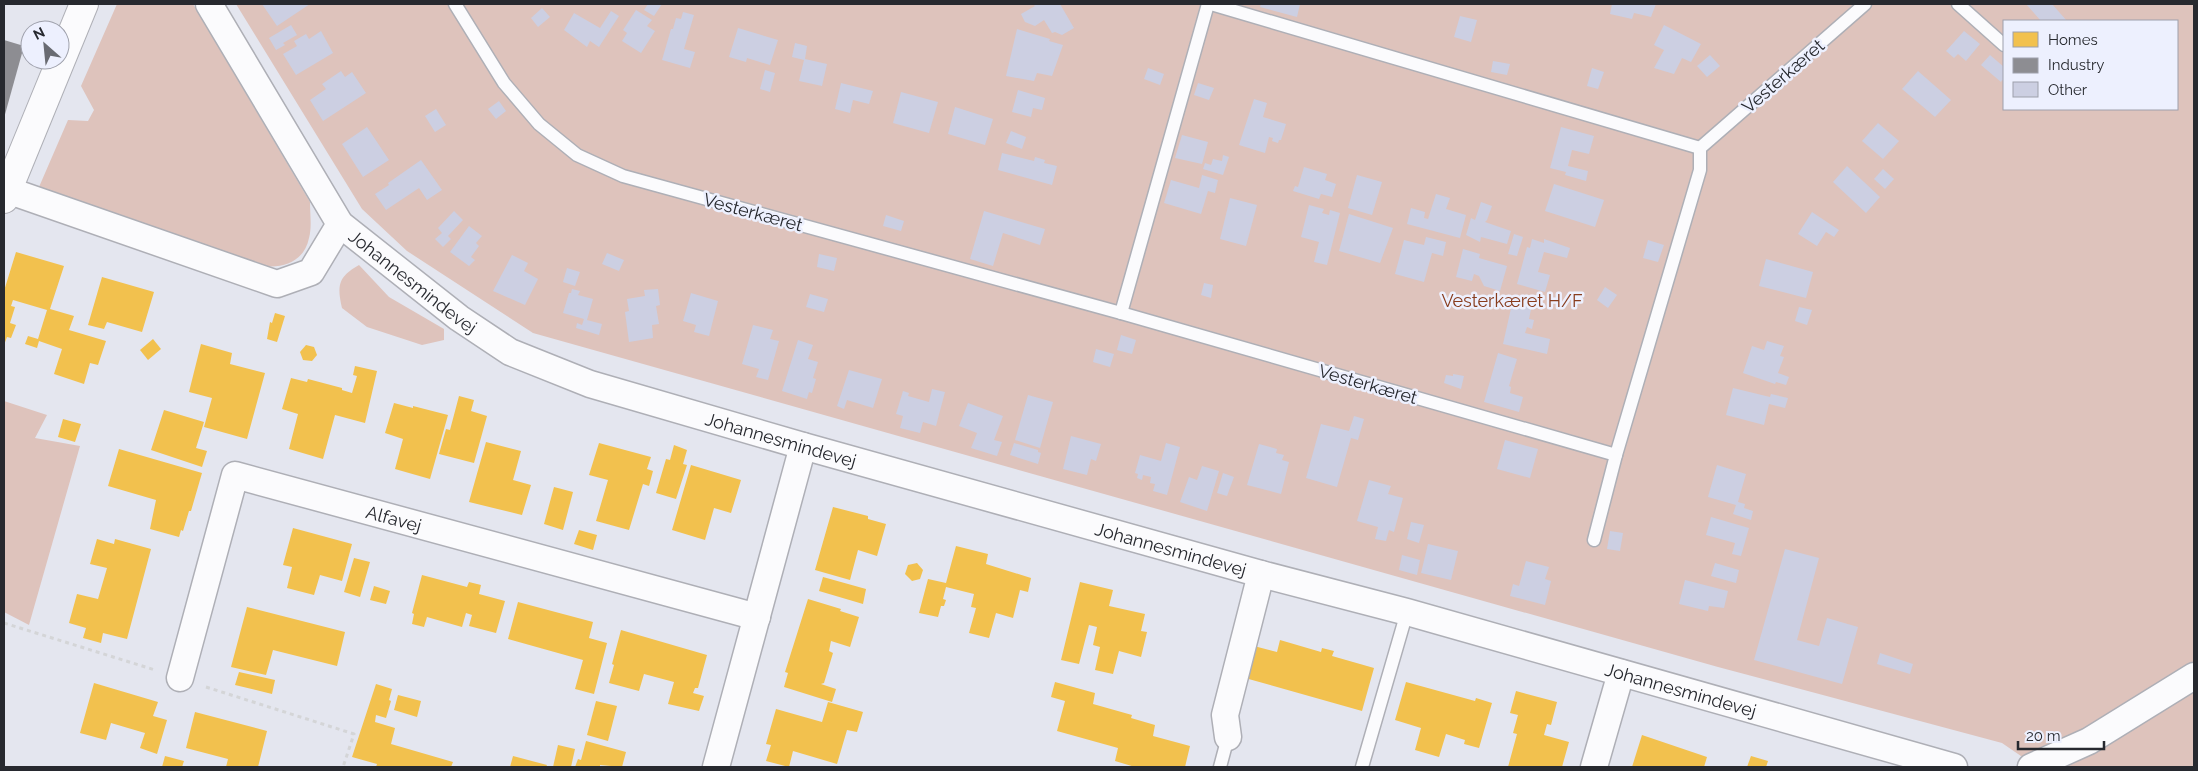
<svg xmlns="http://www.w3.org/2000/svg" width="2198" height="771" viewBox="0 0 2198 771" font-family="Raleway,sans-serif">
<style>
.green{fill:#dec3bc;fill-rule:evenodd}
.homes{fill:#f2c14e}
.industry{fill:#8d8d92}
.building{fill:#cccfe2}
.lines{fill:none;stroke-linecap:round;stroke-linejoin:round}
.lane-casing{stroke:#aeafb6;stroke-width:15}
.street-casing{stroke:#aeafb6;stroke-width:29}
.secondary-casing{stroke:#aeafb6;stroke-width:30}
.path{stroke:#d4d5d7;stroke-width:3;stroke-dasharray:4 4;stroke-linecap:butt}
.lane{stroke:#fbfbfd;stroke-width:12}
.street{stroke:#fbfbfd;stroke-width:26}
.secondary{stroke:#fbfbfd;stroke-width:28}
.labels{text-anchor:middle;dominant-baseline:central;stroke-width:5;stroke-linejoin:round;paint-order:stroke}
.street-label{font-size:18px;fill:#27292f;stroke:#edf0fe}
.park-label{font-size:18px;fill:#883c1d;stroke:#edf0fe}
</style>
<rect width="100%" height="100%" fill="#e4e6ef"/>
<g class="green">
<path d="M117 4H193L310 202C310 214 312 227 309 238 304 263 280 270 258 265L39 187 68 120 88 121 94 110 81 86Z"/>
<path d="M236 4H2194V767H2037L2002 743 1718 667 533 333 407 251 362 209ZM2004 21H2177V109H2004Z"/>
<path d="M359 265 389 297 444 329V340L422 345 367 327 342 308C337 285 338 277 359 265Z"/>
<polygon points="4,401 47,415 35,438 80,446 29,625 4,612"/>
</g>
<g class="homes">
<polygon points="16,252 64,266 50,309 74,316 69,330 106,341 98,365 90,363 84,384 54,374 62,349 39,341 37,348 25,344 28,336 38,339 47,310 13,300 11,306 15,307 10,323 16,325 11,338 7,337 4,345 4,291"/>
<polygon points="102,277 154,292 142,332 107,322 104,329 88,325"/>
<polygon points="275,313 285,316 277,342 267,339 270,322 272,323"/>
<polygon points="153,339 161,349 148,360 140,350"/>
<polygon points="201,344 232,353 230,364 265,373 247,439 204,427 212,398 189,392"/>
<polygon points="306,345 314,347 317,355 312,361 303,360 300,352"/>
<polygon points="355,366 377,371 365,423 335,415 323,459 289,449 298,414 282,409 291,378 307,382 308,379 342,388 342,390 352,393 357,376 353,375"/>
<polygon points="459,396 474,400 471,411 487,416 474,463 439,454 446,429 450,430"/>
<polygon points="394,403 413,408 413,406 448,415 430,479 395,469 403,439 385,433"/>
<polygon points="164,410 204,422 196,448 207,451 202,467 151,450"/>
<polygon points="63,419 81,424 75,442 58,437"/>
<polygon points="486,442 521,451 513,480 531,485 522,515 469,502"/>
<polygon points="599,443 651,457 647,469 653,471 649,486 643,484 629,530 596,521 608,480 589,475"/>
<polygon points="674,445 687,450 683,464 687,465 676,499 656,493 666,459 670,460"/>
<polygon points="119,449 202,473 191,511 189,511 183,531 181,530 179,537 150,529 156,500 108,486"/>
<polygon points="691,465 741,480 731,513 714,508 705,540 672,530"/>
<polygon points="554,487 573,492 563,530 544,524"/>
<polygon points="833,507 868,516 868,519 886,524 877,556 858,550 850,580 815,570"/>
<polygon points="293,528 352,544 342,581 320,575 314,595 287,588 292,567 283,565"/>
<polygon points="579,530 597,535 593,550 574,544"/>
<polygon points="97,539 114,544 115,539 151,549 127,639 103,633 101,643 83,638 86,628 69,623 77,594 98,599 107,568 90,564"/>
<polygon points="956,546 988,554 986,564 1031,578 1028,592 1020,590 1013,618 996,613 989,638 969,633 976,608 971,607 974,594 946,587 943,599 946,600 944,606 941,606 938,617 919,613 928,579 946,583"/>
<polygon points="354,558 370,562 360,597 344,592"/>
<polygon points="917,563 923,570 920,579 912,581 905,574 908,565"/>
<polygon points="422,575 467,587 469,582 481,585 479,594 505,601 496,633 469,626 472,615 466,613 462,627 427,617 424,627 412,624 414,614 412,613"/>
<polygon points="823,577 866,589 863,604 819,591"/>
<polygon points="1080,582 1113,590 1109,606 1145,614 1141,631 1147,632 1141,657 1119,651 1113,674 1095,670 1100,647 1093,645 1097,627 1089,625 1079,664 1061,660"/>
<polygon points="374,586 390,591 386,604 370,600"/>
<polygon points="808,599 841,609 840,611 859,617 850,647 831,641 829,651 833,653 824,683 821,684 836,689 832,702 784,687 788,673 785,672"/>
<polygon points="518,602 593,622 589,638 607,643 594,694 575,689 583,660 508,639"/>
<polygon points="247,607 345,632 337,666 273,650 266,675 231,667"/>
<polygon points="621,630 707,655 698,688 695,688 693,693 704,696 699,711 668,704 674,682 644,674 639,691 609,683 614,665 612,664"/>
<polygon points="1280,640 1321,652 1322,648 1334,651 1332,656 1374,668 1362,711 1245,678 1254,646 1277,652"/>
<polygon points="239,672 275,680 272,694 235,685"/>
<polygon points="1055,682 1095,693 1093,704 1132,715 1131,718 1155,725 1153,736 1190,746 1185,767 1135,767 1115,761 1118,748 1057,731 1065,701 1051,697"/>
<polygon points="1406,682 1475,701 1476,698 1492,703 1479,748 1464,744 1465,740 1446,734 1439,757 1415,750 1421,728 1395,720"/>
<polygon points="94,683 158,702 153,716 167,720 157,754 140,748 145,733 111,723 106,740 80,733"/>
<polygon points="376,684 392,689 389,700 391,701 386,718 376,715 375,722 395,728 391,744 453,762 451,767 376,767 377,764 352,757"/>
<polygon points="1516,691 1557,702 1551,725 1547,724 1544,735 1569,742 1562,767 1508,767 1517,734 1513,733 1518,715 1510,713"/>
<polygon points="398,695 421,701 417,717 394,710"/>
<polygon points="596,701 617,706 608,741 587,735"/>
<polygon points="828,702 863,712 857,732 847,730 837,764 793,751 789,767 766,761 771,745 766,744 776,709 822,722"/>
<polygon points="195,712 267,731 258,767 226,767 228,759 186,748"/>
<polygon points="1642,735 1707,757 1704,767 1632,767"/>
<polygon points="586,741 626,752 622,767 600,765 600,767 575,767 578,759 581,760"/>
<polygon points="558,745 575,749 571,767 553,767"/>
<polygon points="165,756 184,761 182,767 162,767"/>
<polygon points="513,756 547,765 546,767 510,767"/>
<polygon points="1751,756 1768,761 1766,767 1747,767"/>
</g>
<polygon class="industry" points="4,40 24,46 4,118"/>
<g class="building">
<polygon points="262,4 310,4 277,26"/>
<polygon points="648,4 662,4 654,16 644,10"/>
<polygon points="1033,4 1060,4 1074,28 1062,35 1055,32 1052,33 1044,20 1035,26 1025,22 1021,14 1035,6"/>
<polygon points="1261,4 1300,4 1297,17 1260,7"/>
<polygon points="1612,4 1656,4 1651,17 1634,13 1632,19 1610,14"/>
<polygon points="2026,4 2052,4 2067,21 2041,21"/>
<polygon points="542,8 550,17 538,27 531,18"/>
<polygon points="636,10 652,20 647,26 655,31 641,53 622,41 627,33 623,30"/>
<polygon points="611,11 619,16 599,47 590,41 587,47 564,30 574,13 600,28"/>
<polygon points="683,12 694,15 684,49 695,52 690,68 662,60 671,29 673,29 676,18 681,19"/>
<polygon points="1460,16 1477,20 1471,42 1454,37"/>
<polygon points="291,25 297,35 283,43 285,45 276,50 269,38"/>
<polygon points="1664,25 1701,44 1691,62 1682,58 1674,74 1654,68 1664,50 1654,45"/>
<polygon points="738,28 778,40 770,65 747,58 746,62 729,57"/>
<polygon points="1017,29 1050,39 1049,41 1063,45 1052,76 1037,73 1034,81 1006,76"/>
<polygon points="321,31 333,53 296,75 283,54 297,46 294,41 306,34 309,39"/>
<polygon points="1964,31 1980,44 1966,61 1958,54 1954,58 1946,51"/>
<polygon points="795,43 807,46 805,59 827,64 822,86 799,81 804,60 792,57"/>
<polygon points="1710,55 1720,66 1707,77 1697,66"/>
<polygon points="1990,55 2004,67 2004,82 2002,80 2001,82 1981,65"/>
<polygon points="1493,61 1510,64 1507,75 1491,72"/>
<polygon points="1148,68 1164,74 1160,85 1144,79"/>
<polygon points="1592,68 1604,72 1598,89 1587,86"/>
<polygon points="765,70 775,73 770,92 760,89"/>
<polygon points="341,71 345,77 352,72 366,93 323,121 310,100 326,89 322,84"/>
<polygon points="1918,71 1951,100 1935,117 1902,89"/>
<polygon points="841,83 873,91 869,104 853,100 850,113 835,109"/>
<polygon points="1198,83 1214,88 1209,100 1194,95"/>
<polygon points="1018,90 1045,98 1042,110 1033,108 1031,117 1012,112"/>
<polygon points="901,92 938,102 929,133 893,123"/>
<polygon points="1254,99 1267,103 1263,117 1286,124 1281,140 1279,140 1278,143 1272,141 1273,138 1269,137 1265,153 1239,145"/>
<polygon points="499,101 506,111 496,119 488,109"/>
<polygon points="955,107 993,119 985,145 948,134"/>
<polygon points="436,109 446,125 435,132 425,116"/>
<polygon points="1878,123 1899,141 1883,159 1862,141"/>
<polygon points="367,127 389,160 363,177 342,144"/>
<polygon points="1561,127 1594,136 1589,154 1572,150 1568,166 1588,171 1586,181 1565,175 1566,172 1550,168"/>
<polygon points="1011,131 1026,137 1022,149 1006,143"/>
<polygon points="1182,135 1208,142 1202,164 1175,158"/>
<polygon points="1002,153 1034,161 1035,157 1045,160 1044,163 1057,166 1052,185 998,170"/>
<polygon points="1223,155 1229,157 1223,175 1203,169 1205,163 1211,165 1213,159 1222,161"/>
<polygon points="421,160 442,190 427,200 419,188 386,210 375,194 389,185 388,183"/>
<polygon points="1847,166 1880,197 1866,213 1833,182"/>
<polygon points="1304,167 1327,174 1325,180 1336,184 1332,197 1321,194 1319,199 1293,191 1295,186 1298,187"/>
<polygon points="1883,169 1894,179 1885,189 1874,179"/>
<polygon points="1202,175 1218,180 1215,193 1208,191 1201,214 1164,203 1171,180 1199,188"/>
<polygon points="1357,175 1382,182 1372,215 1348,208"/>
<polygon points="1554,184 1604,200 1595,227 1545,211"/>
<polygon points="1436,194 1450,198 1446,209 1466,215 1460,238 1407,224 1411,208 1425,212 1424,218 1428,219"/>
<polygon points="1230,198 1257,205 1246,246 1220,239"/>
<polygon points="1481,202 1492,206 1487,220 1485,222 1511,231 1507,244 1481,237 1480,242 1466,235 1471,218 1475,220"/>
<polygon points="1309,205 1324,209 1322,213 1329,215 1330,210 1340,213 1327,265 1314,262 1319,242 1301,237"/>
<polygon points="454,211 463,220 448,236 451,239 443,247 435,239 442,233 438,228"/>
<polygon points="984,211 1045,229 1040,245 1003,233 993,266 970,259"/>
<polygon points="1812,212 1839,230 1834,237 1826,232 1817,246 1798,234"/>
<polygon points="1349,214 1393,228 1380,263 1339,251"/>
<polygon points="886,215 904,221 901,231 883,226"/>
<polygon points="469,226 482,236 476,243 479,246 471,257 475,260 469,266 450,252"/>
<polygon points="1514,234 1523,237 1517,256 1508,254"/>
<polygon points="1426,237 1446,242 1443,256 1432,253 1424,282 1395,274 1404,240 1424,245"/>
<polygon points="1532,239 1544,243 1544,239 1570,248 1567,258 1544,252 1538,272 1550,275 1545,292 1517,284 1527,247 1530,248"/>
<polygon points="1648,240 1664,245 1658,262 1643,258"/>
<polygon points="1463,249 1480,254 1479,258 1507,266 1500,291 1484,286 1479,276 1474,274 1472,281 1456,277"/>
<polygon points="607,253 624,260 619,271 602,264"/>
<polygon points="819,254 837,258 834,271 817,267"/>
<polygon points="512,255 528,263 524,271 538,279 525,305 493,291"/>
<polygon points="1766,259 1813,272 1806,298 1759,286"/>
<polygon points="567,268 580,272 575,286 563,282"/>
<polygon points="1204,283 1213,285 1211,298 1201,295"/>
<polygon points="1605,287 1617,295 1608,308 1597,300"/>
<polygon points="572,289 580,291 578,295 593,299 587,320 602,324 599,335 576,328 577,323 582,325 584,319 563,313 569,293 571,293"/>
<polygon points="658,289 660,305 656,306 659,324 652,325 653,338 629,342 625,312 629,311 627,299 645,296 644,290"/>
<polygon points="691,293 718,301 709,336 694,332 696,325 683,321"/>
<polygon points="810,294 828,299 824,312 806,307"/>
<polygon points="1514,295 1533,300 1529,319 1534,320 1532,329 1527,327 1525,333 1550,339 1547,354 1503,344"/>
<polygon points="1799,307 1812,310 1807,325 1795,321"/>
<polygon points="753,325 773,330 770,339 779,341 768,380 756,377 759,369 742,364"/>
<polygon points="1121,335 1136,340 1132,354 1117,350"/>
<polygon points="798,340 813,345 808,359 818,362 813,378 816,379 812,393 809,392 807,399 782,391"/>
<polygon points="1767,341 1784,346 1780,356 1784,357 1778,373 1789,377 1786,385 1776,382 1775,384 1743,373 1752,346 1764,350"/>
<polygon points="1096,349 1114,354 1110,367 1093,362"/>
<polygon points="1498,353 1517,359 1509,386 1511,387 1510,393 1523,397 1519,412 1484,402"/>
<polygon points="849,370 882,379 873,408 847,400 844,409 837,406"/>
<polygon points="1453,374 1464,376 1461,389 1444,383 1446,375 1453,376"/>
<polygon points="1733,388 1770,397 1771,394 1788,398 1785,408 1769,404 1764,425 1726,415"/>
<polygon points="932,389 945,392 936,426 923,422 920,433 900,428 903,416 896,414 903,391 909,393 908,396 929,402"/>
<polygon points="1028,395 1053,402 1040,448 1015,440"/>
<polygon points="968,403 1003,416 994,440 1002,442 997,456 971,448 977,433 959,426"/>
<polygon points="1354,416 1364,419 1358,440 1351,438 1337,487 1306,478 1321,424 1349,431"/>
<polygon points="1071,436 1101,444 1096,461 1091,459 1087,475 1063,469"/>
<polygon points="1505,440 1538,449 1530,478 1497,469"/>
<polygon points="1014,443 1038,450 1038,452 1041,453 1038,464 1010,455"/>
<polygon points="1166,443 1180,447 1167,495 1153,491 1155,484 1150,483 1151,477 1143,475 1142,480 1137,478 1138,474 1135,473 1140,455 1161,461"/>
<polygon points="1259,444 1277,449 1276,453 1284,455 1282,460 1289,462 1281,494 1247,485"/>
<polygon points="1717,465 1746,474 1738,502 1745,504 1744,508 1753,511 1751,520 1733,514 1736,505 1708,497"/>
<polygon points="1202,466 1219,471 1207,511 1180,502 1189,477 1197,480"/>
<polygon points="1223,473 1234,477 1227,496 1217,493"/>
<polygon points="1369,480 1391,486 1388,494 1403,498 1394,532 1389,530 1386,541 1375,539 1378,527 1357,521"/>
<polygon points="1711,517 1749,528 1741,556 1732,554 1735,543 1706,535"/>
<polygon points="1411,522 1424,525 1419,543 1407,539"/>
<polygon points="1610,531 1623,533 1620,551 1607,549"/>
<polygon points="1428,544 1458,551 1451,580 1421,573"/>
<polygon points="1785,549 1819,558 1797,640 1819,646 1827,618 1858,627 1842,684 1754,660"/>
<polygon points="1402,555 1420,560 1417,575 1399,570"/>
<polygon points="1526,561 1549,567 1545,579 1551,581 1545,605 1510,596 1513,584 1519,586"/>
<polygon points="1715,563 1739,570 1736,583 1711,576"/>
<polygon points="1685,580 1728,591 1724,608 1709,606 1708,611 1679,604"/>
<polygon points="1880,653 1913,664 1910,674 1877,664"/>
</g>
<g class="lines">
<g class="lane-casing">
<g id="lane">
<polyline points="455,4 504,83 539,124 577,155 623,176 1121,313 1616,455 1594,540"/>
<polyline points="1211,4 1700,148"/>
<polyline points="1958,4 2004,45"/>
<polyline points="1121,313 1208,4"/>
<polyline points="1616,455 1700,170 1700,148 1865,4"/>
<polyline points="1220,767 1228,737"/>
<polyline points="1362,767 1407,612"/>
</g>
</g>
<g class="street-casing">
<g id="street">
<path id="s1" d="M209 4 340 224 459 318 510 352 590 384 803 446 1261 574 1407 612 1954 767"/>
<polyline points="7,190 277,284 311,272 340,224"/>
<path id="s2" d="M180 678 235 475 757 617"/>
<polyline points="1228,737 1225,715 1261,574"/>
<polyline points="716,767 803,446"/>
<polyline points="1594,767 1621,673"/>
<polyline points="2031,767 2089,741 2194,676"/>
</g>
</g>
<g class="secondary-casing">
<polyline id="secondary" points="4,199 84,4"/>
</g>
<g class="path">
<polyline points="4,623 155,670"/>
<polyline points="206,687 354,734 343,767"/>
</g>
<use href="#lane" class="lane"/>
<use href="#street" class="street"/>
<use href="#secondary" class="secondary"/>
</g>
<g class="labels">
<g class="street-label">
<text transform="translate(1783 76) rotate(-41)">Vesterkæret</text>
<text transform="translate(753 212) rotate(15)">Vesterkæret</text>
<text stroke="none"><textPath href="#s1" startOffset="349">Johannesmindevej</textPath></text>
<text transform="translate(1368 384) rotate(16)">Vesterkæret</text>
<text stroke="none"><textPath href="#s1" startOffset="754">Johannesmindevej</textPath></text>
<text stroke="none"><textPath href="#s2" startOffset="375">Alfavej</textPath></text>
<text stroke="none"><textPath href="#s1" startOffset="1159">Johannesmindevej</textPath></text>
<text stroke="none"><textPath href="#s1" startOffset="1688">Johannesmindevej</textPath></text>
</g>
<g class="park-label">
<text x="1512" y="300">Vesterkæret H/F</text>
</g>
</g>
<rect width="2198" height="771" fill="none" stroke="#27292f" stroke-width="10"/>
<rect x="2003" y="20" width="175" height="90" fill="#edf0fe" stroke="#9ea0ab"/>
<rect x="2013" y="32" width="25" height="15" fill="#f2c14e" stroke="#9ea0ab"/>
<text x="2048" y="45" font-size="15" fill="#27292f">Homes</text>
<rect x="2013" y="58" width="25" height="15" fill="#8d8d92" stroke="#9ea0ab"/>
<text x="2048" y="70" font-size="15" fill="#27292f">Industry</text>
<rect x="2013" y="82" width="25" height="15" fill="#cccfe2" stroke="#9ea0ab"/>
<text x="2048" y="95" font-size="15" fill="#27292f">Other</text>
<g transform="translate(45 45) rotate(333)"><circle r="24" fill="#edf0fe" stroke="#9ea0ab"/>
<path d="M0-4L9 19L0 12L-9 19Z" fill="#696b72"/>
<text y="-8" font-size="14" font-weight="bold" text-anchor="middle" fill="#27292f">N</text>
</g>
<path d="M2018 741v8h86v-8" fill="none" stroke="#27292f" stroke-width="2.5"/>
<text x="2026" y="741" font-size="15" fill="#27292f" stroke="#edf0fe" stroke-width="4" paint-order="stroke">20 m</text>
</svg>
